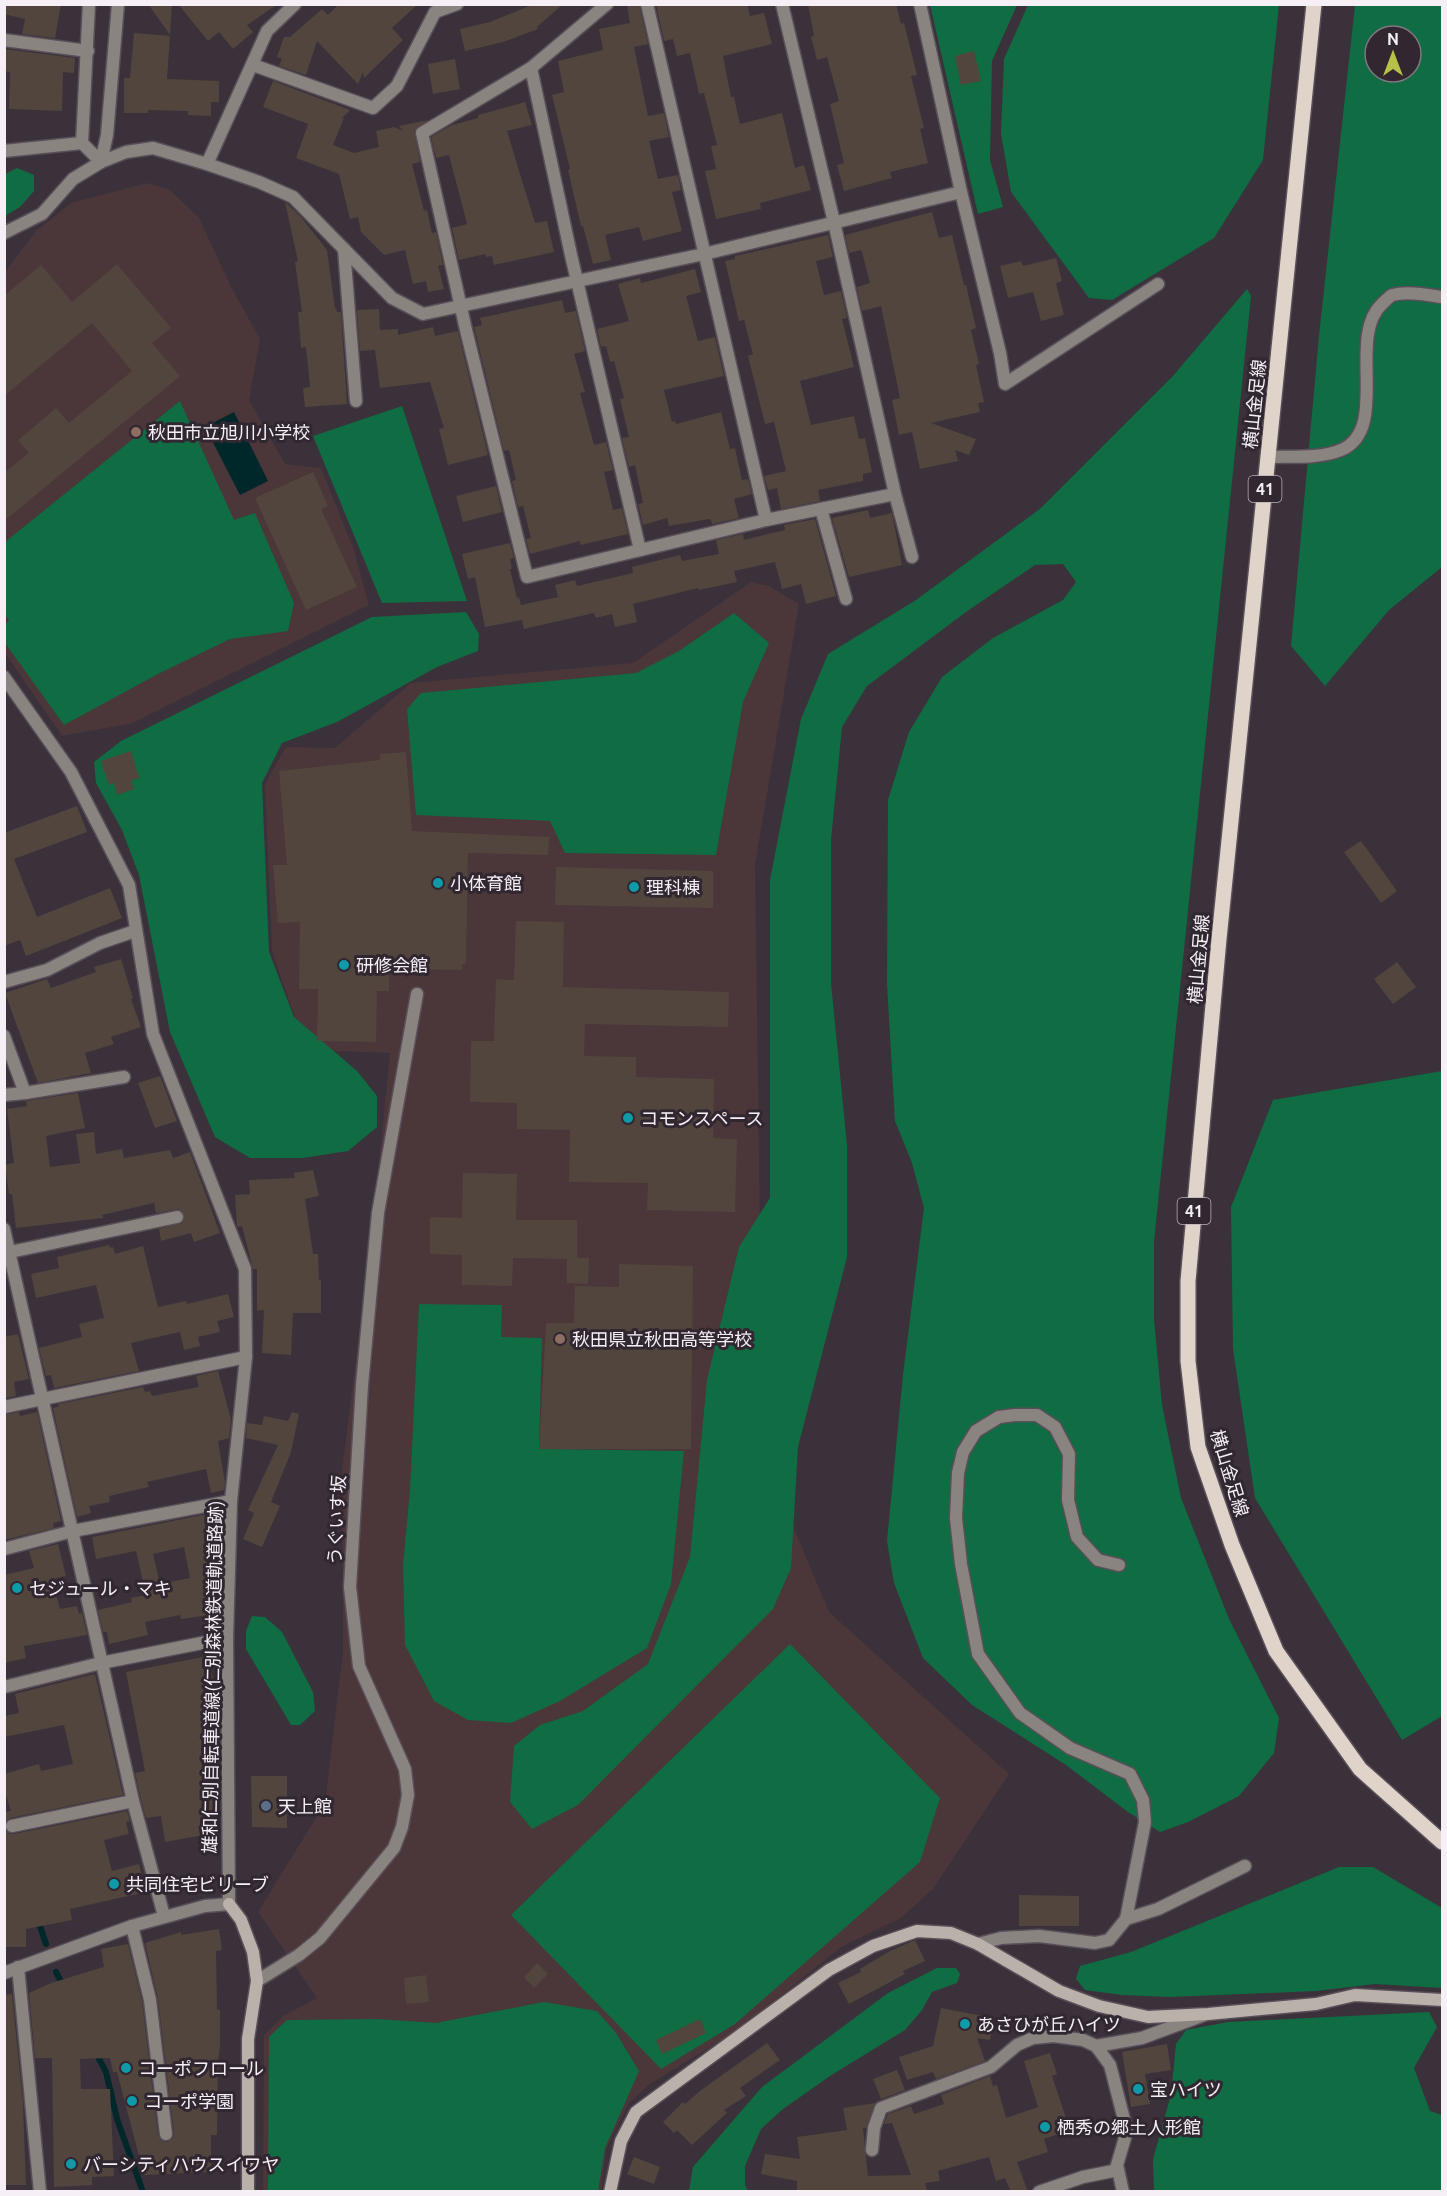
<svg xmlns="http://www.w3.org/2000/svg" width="1447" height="2196" viewBox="0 0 1447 2196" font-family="Ubuntu,'Noto Sans JP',sans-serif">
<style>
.education{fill:#4b363a}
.green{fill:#106c42;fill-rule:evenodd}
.water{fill:#002729}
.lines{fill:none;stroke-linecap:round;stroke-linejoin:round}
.stream{stroke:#002729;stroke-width:6}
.building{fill:#52453d;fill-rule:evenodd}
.street-casing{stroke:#594f59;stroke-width:15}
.secondary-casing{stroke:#594f59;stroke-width:15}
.primary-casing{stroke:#594f59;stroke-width:18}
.street{stroke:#8a8480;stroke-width:12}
.secondary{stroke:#bab1aa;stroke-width:12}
.primary{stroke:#e0d3ca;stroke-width:15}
.education-dot{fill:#8d6e63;stroke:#312731;stroke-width:2}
.culture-dot{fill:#0f9aa8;stroke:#312731;stroke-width:2}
.service-dot{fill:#5c6f8a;stroke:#312731;stroke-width:2}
.labels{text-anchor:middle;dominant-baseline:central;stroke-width:6;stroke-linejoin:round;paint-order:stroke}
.shield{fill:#312731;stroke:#bbb3bb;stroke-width:1.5}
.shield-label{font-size:16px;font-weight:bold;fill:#f6eff6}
.street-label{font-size:18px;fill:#f6eff6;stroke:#312731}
.poi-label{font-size:18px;fill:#f6eff6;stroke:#312731;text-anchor:start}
</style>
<rect width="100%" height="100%" fill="#3b313b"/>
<g class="education">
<polygon points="147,183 170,190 199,218 232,289 260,339 249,400 285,464 321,468 354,550 369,605 133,723 62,736 5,653 5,272 36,231 71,203"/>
<polygon points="751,582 769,586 799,604 755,865 763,1454 829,1612 1009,1774 933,1889 901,1918 841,1947 738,2030 650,2084 629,2103 606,2149 601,2191 263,2191 264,2035 283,2016 317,1998 258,1912 325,1803 343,1651 342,1471 373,1223 390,1053 306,1050 272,951 265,784 286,747 335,748 411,683 633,663"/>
</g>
<g class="green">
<polygon points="930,5 1017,5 992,61 990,160 1003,207 978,214"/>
<polygon points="1028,5 1279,5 1263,160 1214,238 1112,300 1089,298 1011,192 1001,133 1004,59"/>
<path d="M1355 5H1442V567L1389 610 1325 686 1291 646 1319 336ZM1375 36H1411V72H1375Z"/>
<polygon points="17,168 34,175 34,191 20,207 5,216 5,174"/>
<polygon points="1247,289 1251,296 1154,1242 1154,1320 1162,1405 1181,1498 1229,1619 1279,1718 1274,1753 1239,1796 1188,1822 1160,1832 1128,1812 1066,1765 972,1705 923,1658 894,1583 887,1541 903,1375 924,1208 912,1163 895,1121 887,984 888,800 909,732 942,677 993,638 1063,600 1076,582 1063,564 1035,565 966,612 867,686 842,727 831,840 831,983 847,1145 847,1257 798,1447 791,1568 773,1609 578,1805 532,1829 510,1802 514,1746 540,1725 583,1711 648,1664 690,1557 707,1380 739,1247 770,1198 770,880 801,719 828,654 916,600 1041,508 1172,377"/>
<polygon points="180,401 234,520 255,513 294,603 288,631 230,639 158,674 64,725 5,643 5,625 9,621 5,614 5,542"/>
<polygon points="402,406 467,601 382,603 313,436"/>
<polygon points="466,612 479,634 478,651 437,667 337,722 282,743 262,783 269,952 294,1017 357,1071 377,1096 377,1127 348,1151 303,1158 250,1158 215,1137 170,1032 139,875 122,830 96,783 94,762 121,741 372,617"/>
<polygon points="734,613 769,643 743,702 716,855 565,853 550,821 416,815 407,709 421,693 636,673 679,651"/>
<polygon points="1442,1071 1442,1716 1402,1740 1255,1498 1233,1349 1231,1207 1273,1100"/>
<polygon points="419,1304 502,1305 501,1337 542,1338 539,1449 684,1451 671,1584 647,1648 560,1701 511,1723 468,1720 434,1701 405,1645 403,1565 410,1490"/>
<polygon points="252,1616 265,1617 282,1632 313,1692 315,1711 300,1725 291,1725 246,1649 246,1631"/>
<polygon points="790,1644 940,1798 920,1862 735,2024 661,2069 511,1915"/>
<polygon points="1339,1867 1373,1867 1442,1908 1442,1988 1375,1984 1316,1991 1170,1997 1122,1995 1085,1990 1076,1979 1080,1966 1131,1952"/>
<polygon points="937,1968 956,1968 960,1974 957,1983 932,1992 922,2010 905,2030 830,2076 783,2109 761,2129 745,2166 745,2185 748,2191 689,2191 693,2167 762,2087 888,1993"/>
<polygon points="544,2002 597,2011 616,2033 639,2071 605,2148 598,2191 268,2191 269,2037 287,2020 377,2019 436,2023"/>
<polygon points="1429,2012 1437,2027 1414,2068 1430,2111 1442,2115 1442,2191 1154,2191 1153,2159 1171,2095 1176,2044 1186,2030 1228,2022"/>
</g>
<polygon class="water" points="234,412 268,481 240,495 205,427"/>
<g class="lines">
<g class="stream">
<polyline points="38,1920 46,1944"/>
<polyline points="56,1972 64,1987"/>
<polyline points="96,2053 106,2072 117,2119 143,2192"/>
</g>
</g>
<g class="building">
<polygon points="4,4 61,4 55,38 22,34 25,19 4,14"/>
<polygon points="148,4 172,4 170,35"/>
<polygon points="178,4 278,4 247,25 253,32 233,49 219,32 208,41"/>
<polygon points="339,4 418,4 392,28 403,40 364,78 363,72 358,84 317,41 306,75 279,66 282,59 277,57 284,37 290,37 322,9 328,15"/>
<polygon points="534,4 563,4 537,27 538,29 503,42 465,51 460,29 490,22"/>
<polygon points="627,4 639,4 648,44 634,47 648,116 664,113 669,137 649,141 658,179 678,175 681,190 672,192 682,231 643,241 639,227 605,235 611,260 593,264 583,226 581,226 568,170 570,169 552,95 564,92 558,61 603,50 599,29 630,23"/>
<polygon points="656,4 747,4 750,16 764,13 772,44 723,56 731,97 734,97 740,124 782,113 795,168 804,165 811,190 760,203 761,209 716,219 705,171 716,169 711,146 717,145 704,93 699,94 690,53 677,56 673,39 664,41"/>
<polygon points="808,4 896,4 901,24 904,23 917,75 911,76 924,128 920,129 928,163 890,172 892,178 844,191 837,165 844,163 830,104 839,101 827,57 817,60 811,37 814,36"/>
<polygon points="134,33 170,36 167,79 219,81 219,102 211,102 211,116 188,115 188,111 148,110 148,113 124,113 124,78 130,78"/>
<polygon points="4,49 75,58 74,73 63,72 62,111 9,109 10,72 4,71"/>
<polygon points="974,51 981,81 961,85 955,56"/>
<polygon points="455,59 460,89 433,94 428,64"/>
<polygon points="273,81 350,110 341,119 344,118 333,145 354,153 379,147 376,131 394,127 403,131 399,126 428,120 414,130 420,162 412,164 424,211 427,210 432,233 436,232 443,265 438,266 444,289 428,292 426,281 413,284 405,250 384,255 361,232 358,217 350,219 339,174 296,158 308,124 263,107"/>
<polygon points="525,102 532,125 507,131 535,223 547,221 554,252 494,265 492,256 486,257 485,254 459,260 452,228 467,224 449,155 436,158 431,137 452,125 478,118 478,115"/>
<polygon points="285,202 301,217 327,250 335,308 336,308 337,312 341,312 347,404 305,407 303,388 310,387 306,347 301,348 298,312 302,312 295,262 298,261"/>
<polygon points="932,212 939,238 952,235 964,285 966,285 976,328 971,330 979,364 976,365 984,402 978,403 980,412 931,423 976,439 969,455 955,450 958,461 920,469 912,432 899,435 892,400 900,398 881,306 862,311 857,287 870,283 862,252 861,250 849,253 845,235"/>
<polygon points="828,235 833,257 816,261 824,295 841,291 847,318 842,319 854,367 800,381 811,425 854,416 859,439 865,438 872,472 863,474 863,481 818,490 820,501 781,509 777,488 768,490 764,476 786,471 774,422 765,424 748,356 753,354 744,320 739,321 725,261 735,259 735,256"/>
<polygon points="1056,258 1062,281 1056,283 1064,315 1041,321 1033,292 1008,298 1000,266 1021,261 1023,266"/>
<polygon points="117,264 171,328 152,343 180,376 4,521 4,473 29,453 18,440 56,408 69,423 132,371 92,323 4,396 4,296 41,265 72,302"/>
<polygon points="695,269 701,292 686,296 698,341 715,337 724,376 664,390 672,422 675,421 676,424 721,412 730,449 735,448 742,480 748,479 752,494 734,499 739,518 712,524 711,520 709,519 669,526 667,518 643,525 638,504 643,503 635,465 629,467 622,438 629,437 620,399 624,398 614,361 610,362 606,346 601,347 597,329 629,321 618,284 640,278 641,283"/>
<polygon points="562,300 565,313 576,311 585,351 574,354 585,392 580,393 594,445 606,442 613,470 604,472 613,510 622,508 628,534 580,545 580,541 530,554 526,539 531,538 523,506 518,507 512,481 516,480 509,450 504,451 474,327 482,325 480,318"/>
<polygon points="379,309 380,330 398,329 398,335 433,327 435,336 458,331 488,455 448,465 439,429 444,428 430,382 380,388 375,350 360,351 357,310"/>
<polygon points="313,472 328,506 321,509 357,587 306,610 255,498"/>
<polygon points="496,486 502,512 463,522 456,496"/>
<polygon points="868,510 870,518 892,513 902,565 849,577 832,518"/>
<polygon points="815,519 836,596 806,604 801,584 782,589 775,562 734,571 737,582 699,590 698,588 633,604 637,622 615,627 612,614 596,618 594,613 524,629 522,620 485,627 475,577 468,579 462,554 510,543 514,558 510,559 512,569 510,569 517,598 519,597 521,605 558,597 555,585 575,580 577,586 633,573 632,567 680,555 682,561 719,554 716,540 743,534 744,540 785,530 784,525"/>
<polygon points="131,751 139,778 131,781 134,789 117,795 114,783 109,785 101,761"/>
<polygon points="406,752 412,831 549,837 548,855 468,853 466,964 462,964 462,970 389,969 389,991 377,991 376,1042 317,1041 318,989 299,989 300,922 278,923 273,865 287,865 279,771 380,760 380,754"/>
<polygon points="77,806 87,832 14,859 37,917 110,888 122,918 26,956 20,940 4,946 4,833"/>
<polygon points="1361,841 1397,891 1381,903 1344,852"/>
<polygon points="556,867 713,871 713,908 555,905"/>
<polygon points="516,921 564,922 563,987 729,992 728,1027 585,1024 584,1056 636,1057 636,1077 714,1079 713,1138 737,1139 735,1212 647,1210 648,1183 569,1182 570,1130 517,1129 517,1103 470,1102 471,1041 494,1041 496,979 514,980"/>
<polygon points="121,959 133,998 131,999 141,1027 111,1037 114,1044 85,1053 91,1073 38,1083 5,993 47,979 51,988 96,972 94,967"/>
<polygon points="1397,962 1416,987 1393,1004 1374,979"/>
<polygon points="160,1076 177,1121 155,1128 138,1083"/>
<polygon points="78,1093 85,1128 46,1136 50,1167 80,1163 76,1134 94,1132 96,1154 122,1149 124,1158 170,1150 173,1158 190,1152 220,1233 194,1242 191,1233 161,1241 159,1229 182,1223 185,1216 179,1209 156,1213 154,1203 102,1215 103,1218 16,1228 12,1194 9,1194 5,1165 14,1163 7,1109 27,1106 26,1101"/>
<polygon points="313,1170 319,1196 305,1199 313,1254 318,1254 319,1280 321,1280 321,1313 293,1313 291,1355 262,1353 264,1310 257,1311 257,1269 253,1269 242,1226 238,1227 237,1226 235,1195 250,1194 249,1180 295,1178 294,1173"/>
<polygon points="463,1173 517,1174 516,1220 577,1220 577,1258 589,1258 588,1284 567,1283 567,1259 513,1258 512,1286 462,1285 462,1255 430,1254 430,1217 462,1218"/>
<polygon points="109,1245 110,1248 113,1247 115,1254 143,1246 158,1307 186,1301 187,1304 228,1294 234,1317 217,1321 220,1332 198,1337 200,1346 184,1350 180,1332 131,1343 139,1371 54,1388 51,1375 46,1376 39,1348 82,1337 79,1324 104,1318 96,1285 36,1298 31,1274 59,1268 57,1257"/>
<polygon points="619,1264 693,1266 691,1449 539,1449 546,1323 574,1323 575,1286 619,1287"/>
<polygon points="18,1334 29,1379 14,1382 16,1396 4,1398 4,1337"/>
<polygon points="218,1371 231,1419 229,1438 218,1441 225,1483 224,1490 211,1493 206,1469 147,1482 149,1487 109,1496 110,1502 89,1506 91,1513 77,1517 53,1408 59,1406 58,1404 143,1387 145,1392 150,1391 152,1396 199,1387 196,1376"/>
<polygon points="19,1412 20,1416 37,1412 61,1521 53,1523 54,1528 4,1540 4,1415"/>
<polygon points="292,1412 299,1414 291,1452 271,1502 280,1506 262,1547 243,1539 254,1513 248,1510 278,1445 246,1438 247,1423 262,1425 264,1416 288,1421"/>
<path d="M213 1513 221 1553V1565L213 1567 218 1597H215L219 1616V1631L206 1634 202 1616 181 1619 180 1615 145 1622 148 1635 109 1644 107 1632H103L98 1610 132 1602 131 1598 146 1595 136 1551 96 1559 92 1537ZM184 1547 190 1578 160 1584 153 1554Z"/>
<polygon points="58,1544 66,1576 52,1579 60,1609 77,1606 79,1614 82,1613 87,1635 24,1646 26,1658 4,1663 4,1575 34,1568 29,1551"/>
<polygon points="208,1656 218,1702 203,1705 210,1739 205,1739 220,1832 165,1842 161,1816 146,1818 141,1799 135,1773 145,1771 126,1672"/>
<polygon points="95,1674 123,1795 10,1818 4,1823 4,1812 11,1811 4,1789 4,1774 39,1764 41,1771 73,1764 64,1725 4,1737 4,1716 19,1713 15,1694"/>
<polygon points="251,1776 287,1776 287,1828 252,1827"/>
<polygon points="127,1811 130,1821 126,1822 129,1834 104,1840 112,1871 139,1864 146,1892 70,1909 72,1920 26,1929 26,1947 4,1947 4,1829 9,1834 14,1834"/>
<polygon points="1019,1895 1079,1896 1079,1926 1019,1926"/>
<polygon points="219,1929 222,1950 216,1951 217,2010 220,2010 220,2045 218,2063 217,2135 211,2135 211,2172 144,2175 117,2072 113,2072 110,2058 80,2059 81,2089 110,2089 114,2176 92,2177 92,2185 54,2187 52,2058 35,2058 29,1993 51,1983 104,1967 101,1949 128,1944 142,2001 158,2135 162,2141 168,2142 173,2138 174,2133 158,1999 145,1943 181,1932 181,1935"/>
<polygon points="915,1940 925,1961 903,1971 905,1974 849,2004 838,1983 861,1972 860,1969 890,1951"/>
<polygon points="537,1963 548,1974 534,1988 524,1977"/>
<polygon points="426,1975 429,2002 406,2004 404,1978"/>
<polygon points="12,1994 23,2104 26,2185 4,2185 4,1995"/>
<polygon points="941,2008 994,2018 990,2040 977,2038 985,2061 936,2079 933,2072 907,2080 899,2057 933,2046"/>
<polygon points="700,2019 706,2033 662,2054 656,2040"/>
<polygon points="767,2043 780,2060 740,2088 746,2096 724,2110 727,2113 692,2145 677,2130 674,2133 663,2122 683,2102 685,2104 701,2090"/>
<polygon points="1167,2044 1171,2070 1145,2074 1150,2104 1131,2107 1122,2052"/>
<polygon points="1050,2053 1057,2074 1052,2076 1070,2130 1044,2139 1048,2152 1017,2162 1028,2192 1011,2192 1005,2178 996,2181 989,2157 938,2171 940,2181 925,2183 927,2192 797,2192 797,2181 761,2174 765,2154 800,2159 797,2137 847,2130 843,2108 875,2103 866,2128 863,2128 868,2176 911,2175 892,2123 884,2124 888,2114 911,2106 914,2114 944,2104 941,2095 990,2076 993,2086 997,2085 1006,2118 1038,2107 1024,2061"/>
<polygon points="897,2070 905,2090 881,2099 873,2079"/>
<polygon points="634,2157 660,2167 654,2184 627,2174"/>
</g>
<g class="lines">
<g class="street-casing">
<g id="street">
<polyline points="89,4 82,143 101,162"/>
<polyline points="607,4 531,68 422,133 466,330 527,577 766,520 895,494"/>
<polyline points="647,4 766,520"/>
<polyline points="782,4 834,222 895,494 912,557"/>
<polyline points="920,4 961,192 1000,353 1005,384 1158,284"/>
<polyline points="4,40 88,51"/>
<polyline points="253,65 373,108 397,86 435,12 457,4"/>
<polyline points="531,68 571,255 640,550"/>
<polyline points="4,151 82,143"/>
<polyline points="101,162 107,135 118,4"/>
<polyline points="207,164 267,31 295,4"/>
<polyline points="4,233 42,214 73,179 101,162 126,152 153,148 207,164 259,182 293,197 392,298 423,314 704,254 961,192"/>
<polyline points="344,249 356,401"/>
<path d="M1268 457C1291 456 1319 459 1341 450 1391 429 1346 337 1382 304 1385 301 1389 297 1392 295 1408 291 1427 295 1442 297"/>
<polyline points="821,509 846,599"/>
<polyline points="4,677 71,772 129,885 153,1034 245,1269 246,1357 231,1501 227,1638 229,1904 205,1906 132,1926 4,1973"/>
<polyline points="4,982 47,970 100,943 135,931"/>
<polyline points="4,1036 25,1093 4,1095"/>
<polyline points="25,1093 124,1077"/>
<polyline points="4,1229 133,1801 164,1916"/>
<polyline points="10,1252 177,1217"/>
<polyline points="4,1407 246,1357"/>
<polyline points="4,1549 73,1531 231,1501"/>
<polyline points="4,1687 101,1663 227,1638"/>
<polyline points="12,1826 133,1801"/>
<polyline points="1126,1919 1158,1909 1245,1866"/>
<polyline points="132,1926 150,2000 166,2134"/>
<polyline points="978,1944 1001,1938 1039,1936 1095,1943 1109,1940 1126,1919 1145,1822 1143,1800 1130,1774 1070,1748 1020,1713 978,1654 961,1564 956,1518 958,1473 963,1452 976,1431 999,1417 1015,1415 1037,1415 1055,1427 1069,1454 1068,1500 1077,1537 1098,1560 1119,1565"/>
<polyline points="18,1967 40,2192"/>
<polyline points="257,1981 299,1955 320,1938 394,1848 402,1827 408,1795 405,1769 359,1666 350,1587 362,1385 378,1213 417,994"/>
<polyline points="1096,2046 1142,2038 1204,2015"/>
<polyline points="872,2150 874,2128 881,2108 991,2067 1017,2045 1033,2038 1054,2036 1083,2040 1096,2046 1110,2065 1127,2131 1117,2165 1123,2192"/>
<polyline points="1039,2192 1083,2177 1118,2170"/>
</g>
</g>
<g class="secondary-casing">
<g id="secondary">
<polyline points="229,1904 241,1920 253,1952 257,1981 248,2039 248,2192"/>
<polyline points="610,2192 621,2141 636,2112 829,1970 873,1946 917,1931 951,1933 978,1944 1059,1991 1099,2006 1148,2017 1208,2014 1316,2004 1355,1995 1442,2000"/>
</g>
</g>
<g class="primary-casing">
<polyline id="primary" points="1314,4 1219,939 1188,1281 1188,1361 1198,1447 1232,1545 1276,1651 1360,1769 1442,1842"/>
</g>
<use href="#street" class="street"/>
<use href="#secondary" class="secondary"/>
<use href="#primary" class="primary"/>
</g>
<g class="education-dot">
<circle cx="136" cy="432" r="6"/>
<circle cx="560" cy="1339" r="6"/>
</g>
<g class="culture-dot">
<circle cx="438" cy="883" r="6"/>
<circle cx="634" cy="887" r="6"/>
<circle cx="344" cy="965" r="6"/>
<circle cx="628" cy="1118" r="6"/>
<circle cx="17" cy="1588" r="6"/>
<circle cx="114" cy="1884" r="6"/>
<circle cx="965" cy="2024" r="6"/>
<circle cx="126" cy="2068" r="6"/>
<circle cx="1138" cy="2089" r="6"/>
<circle cx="132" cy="2101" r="6"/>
<circle cx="1045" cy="2127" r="6"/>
<circle cx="71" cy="2164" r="6"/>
</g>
<circle class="service-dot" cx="266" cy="1806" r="6"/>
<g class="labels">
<g class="shield">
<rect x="1248.5" y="476" width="33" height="26" rx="4.5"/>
<rect x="1177.5" y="1198" width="33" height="26" rx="4.5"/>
</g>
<g class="shield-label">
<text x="1265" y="489">41</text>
<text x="1194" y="1211">41</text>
</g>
<g class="street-label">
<text transform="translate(1254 404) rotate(-84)">横山金足線</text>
<text transform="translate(1198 959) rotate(-85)">横山金足線</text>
<text transform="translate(1230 1473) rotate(73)">横山金足線</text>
<text transform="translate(336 1520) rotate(-87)">うぐいす坂</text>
<text transform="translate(212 1677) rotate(-89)">雄和仁別自転車道線(仁別森林鉄道軌道路跡)</text>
</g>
<g class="poi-label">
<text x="148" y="432">秋田市立旭川小学校</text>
<text x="450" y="883">小体育館</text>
<text x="646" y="887">理科棟</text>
<text x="356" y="965">研修会館</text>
<text x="640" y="1118">コモンスペース</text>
<text x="572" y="1339">秋田県立秋田高等学校</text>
<text x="29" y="1588">セジュール・マキ</text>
<text x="278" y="1806">天上館</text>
<text x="126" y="1884">共同住宅ビリーブ</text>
<text x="977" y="2024">あさひが丘ハイツ</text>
<text x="138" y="2068">コーポフロール</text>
<text x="1150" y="2089">宝ハイツ</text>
<text x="144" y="2101">コーポ学園</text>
<text x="1057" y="2127">栖秀の郷土人形館</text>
<text x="83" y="2164">バーシティハウスイワヤ</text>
</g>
</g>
<rect width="1447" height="2196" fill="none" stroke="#f6eff6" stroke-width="12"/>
<g transform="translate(1393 54)"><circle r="28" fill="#312731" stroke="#807780" stroke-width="1.5"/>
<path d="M0-4.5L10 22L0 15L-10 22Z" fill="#b8c147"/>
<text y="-9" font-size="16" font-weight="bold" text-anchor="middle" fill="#f6eff6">N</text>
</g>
</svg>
